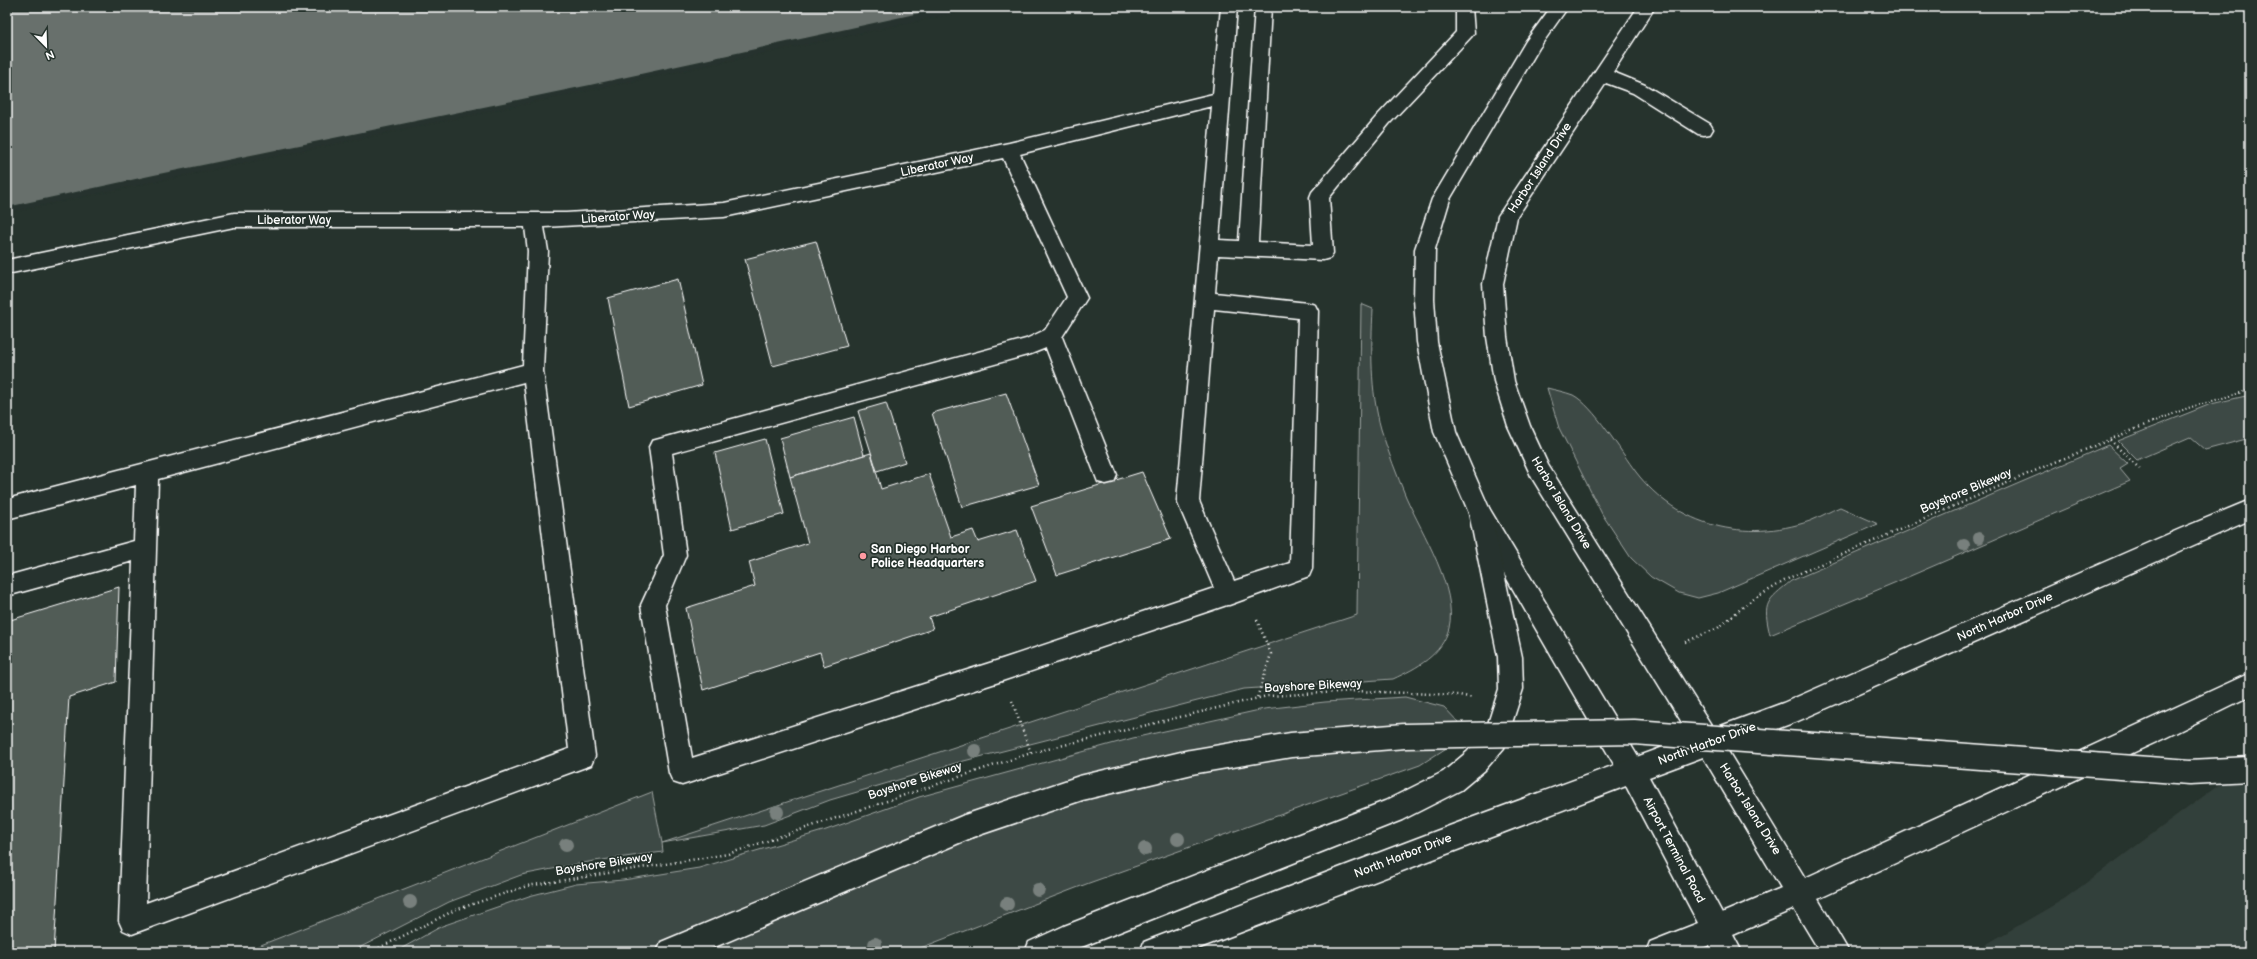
<svg xmlns="http://www.w3.org/2000/svg" width="2257" height="959" viewBox="0 0 2257 959" font-family="'Balsamiq Sans',sans-serif">
<style>
.built{fill:#333f3a}
.green{fill:#3e4944;stroke:#9ea4a2}
.water{fill:#67706c;stroke:#a4a9a7}
.pier{fill:#26332d}
.building{fill:#515c57;stroke:#fff}
.lines{fill:none;stroke-linecap:round;stroke-linejoin:round}
.minor-casing{stroke:#fff;stroke-width:3}
.major-casing{stroke:#fff;stroke-width:3}
.path-far1{stroke:#fff;stroke-width:2;stroke-dasharray:1 2.5;stroke-linecap:butt}
.path{stroke:#fff;stroke-width:2.5;stroke-dasharray:1 3.5;stroke-linecap:butt}
.minor{fill:#26332d;fill-rule:evenodd}
.major{fill:#26332d;fill-rule:evenodd}
.major-bridge-casing{stroke:#fff;stroke-width:27;stroke-linecap:butt}
.major-bridge{stroke:#26332d;stroke-width:24}
.tree{fill:#78807d}
.poi-dot{fill:#ff9aa2;stroke:#26332d;stroke-width:1.5}
.labels{text-anchor:middle;dominant-baseline:central;stroke-width:3.5;stroke-linejoin:round;paint-order:stroke}
.street-label{font-size:12px;fill:#fff;stroke:#26332d}
.poi-label{font-size:12px;font-weight:bold;fill:#fff;stroke:#26332d;text-anchor:start}
</style>
<rect width="100%" height="100%" fill="#26332d"/>
<filter id="ink" filterUnits="userSpaceOnUse"><feTurbulence type="fractalNoise" baseFrequency=".025" numOctaves="2"/><feDisplacementMap in="SourceGraphic" scale="8" xChannelSelector="R" yChannelSelector="G"/><feConvolveMatrix kernelMatrix="1 2 1 2 8 2 1 2 1" color-interpolation-filters="sRGB"/></filter>
<g filter="url(#ink)">
<polygon class="built" points="2250,762 2250,952 1973,952 2064,899"/>
<g class="green">
<path d="M1361 304 1373 309C1371 350 1370 389 1381 429 1388 452 1397 475 1406 497 1422 533 1458 589 1449 628 1442 655 1417 668 1393 679L1244 689 956 763 830 800 764 825 662 843 663 852 594 861 521 875 449 902 351 952H243L652 792 662 843 1357 615Z"/>
<path d="M1547 388C1555 390 1565 392 1573 395 1594 406 1621 452 1636 472 1678 527 1745 543 1810 521 1820 517 1830 511 1840 507L1878 524 1718 593 1698 598 1679 593 1651 577 1631 558 1602 514 1559 428Z"/>
<polygon points="2250,395 2250,438 2205,450 2190,437 2137,460 2118,441 2211,404"/>
<path d="M2108 445 2128 464 2120 469 2130 481 1894 583 1770 635C1762 602 1767 601 1791 581Z"/>
<polygon points="1405,697 1444,707 1459,723 1448,747 1420,765 1089,883 910,952 395,952 442,926 529,896 576,884 623,880 699,868 826,830 919,797 1133,738 1264,709 1325,702"/>
</g>
<polygon class="water" points="7,7 975,7 7,211"/>
<polygon class="pier" points="947,7 977,7 951,14 7,213 7,207 154,175 590,85"/>
<g class="building">
<polygon points="816,241 847,346 773,366 745,259"/>
<polygon points="678,279 702,385 629,406 608,298"/>
<polygon points="1006,393 1039,485 962,507 932,413"/>
<polygon points="886,403 905,462 877,471 858,411"/>
<polygon points="854,417 864,455 790,477 780,438"/>
<polygon points="765,439 784,514 732,529 715,453"/>
<polygon points="871,453 881,489 929,474 951,537 973,530 978,542 1017,530 1036,581 929,617 933,629 824,666 820,652 703,690 686,608 755,586 749,562 808,543 790,477"/>
<polygon points="1142,472 1171,539 1057,575 1031,506"/>
<polygon points="119,587 116,682 69,697 54,952 7,952 7,621"/>
</g>
<g class="lines">
<g class="minor-casing">
<g id="minor">
<path d="M1221 7H1237L1219 240 1239 241 1255 7H1271L1258 242 1313 245 1310 197 1312 192 1377 116 1456 32V7H1472L1474 33 1471 37 1389 124 1329 198 1333 253 1330 258 1323 260 1218 255 1215 293 1308 303 1315 305 1318 311 1312 569 1309 576 1229 605H1227L1002 681 682 785 673 782 669 773 641 605 664 555 649 447 652 441 1026 339 1045 330 1067 297 1003 158 724 217 544 227 548 251 543 371 595 756 591 765 132 934 123 930 119 921 133 561 7 596V576L134 541 136 485 7 519V499L523 365 528 251 525 227H234L7 274V260L234 213H566L724 203 1009 143 1213 94ZM1212 106 1177 501 1214 588 1002 659 692 758 665 605 686 555 672 453 1031 354 1046 348 1098 482 1106 484 1114 482 1117 475 1062 337 1087 298 1020 154ZM1214 309 1298 318 1290 563 1234 581 1199 501ZM524 382 569 749 146 903 158 479Z"/>
<polygon points="1551,7 1568,7 1539,48 1450,199 1435,249 1434,299 1437,342 1456,432 1489,508 1641,762 1645,771 1641,780 1632,783 1623,780 1469,513 1434,432 1417,342 1414,299 1415,249 1432,199 1526,41"/>
<polygon points="1638,7 1655,7 1613,72 1645,85 1710,124 1713,129 1710,134 1704,135 1698,134 1633,93 1606,83 1517,217 1503,284 1507,337 1514,381 1530,426 1548,465 1718,736 1721,744 1718,752 1709,756 1700,752 1532,478 1508,426 1494,381 1487,337 1483,284 1498,216"/>
</g>
</g>
<g class="major-casing">
<g id="major">
<path d="M2250 500V520L1798 721 1726 748 1805 878 2250 673V696L2167 737 1818 899 1849 952H1820L1794 909 1733 935 1742 952H1713L1710 945 1692 952H1646L1650 942 1698 923 1626 786 1189 952H1140L1144 942 1154 938 1452 825 1783 703 2180 529ZM1703 757 1781 888 1722 913 1649 777Z"/>
<polygon points="1480,503 1488,506 1491,513 1522,657 1523,689 1504,748 1485,770 1461,790 1402,820 1069,952 1025,952 1029,942 1064,926 1385,801 1443,772 1467,752 1485,733 1499,689 1498,657 1469,513 1472,506"/>
<polygon points="969,813 978,817 982,826 978,835 703,952 657,952 661,942"/>
</g>
</g>
<polyline class="path-far1" points="2153,422 2188,408 2250,390"/>
<g class="path">
<polyline points="2110,440 2141,470"/>
<polyline points="1257,620 1271,654 1257,698"/>
<polyline points="1685,642 1718,628 1749,602 1791,577 2053,463 2155,421"/>
<polyline points="1012,701 1031,753"/>
<polyline points="371,952 455,910 527,886 728,854 1031,753 1267,696 1356,691 1459,695 1473,698"/>
</g>
<use href="#minor" class="minor"/>
<use href="#major" class="major"/>
<g class="major-bridge-casing">
<polyline id="major-bridge" points="969,826 1081,788 1191,762 1291,745 1405,736 1634,732 2190,772 2250,769"/>
</g>
<use href="#major-bridge" class="major-bridge"/>
</g>
<g class="tree">
<circle cx="1979" cy="538" r="6"/>
<circle cx="1964" cy="545" r="6"/>
<circle cx="975" cy="751" r="7"/>
<circle cx="777" cy="812" r="7"/>
<circle cx="1178" cy="839" r="7"/>
<circle cx="566" cy="845" r="7"/>
<circle cx="1145" cy="849" r="7"/>
<circle cx="1038" cy="890" r="7"/>
<circle cx="410" cy="902" r="7"/>
<circle cx="1007" cy="904" r="7"/>
<circle cx="875" cy="944" r="7"/>
</g>
</g>
<circle class="poi-dot" cx="863" cy="556" r="4"/>
<g class="labels">
<g class="street-label">
<text transform="translate(937 165) rotate(-12)">Liberator Way</text>
<text transform="translate(1540 168) rotate(-57)">Harbor Island Drive</text>
<text transform="translate(618 217) rotate(-4)">Liberator Way</text>
<text x="294" y="220">Liberator Way</text>
<text transform="translate(1966 491) rotate(-23)">Bayshore Bikeway</text>
<text transform="translate(1561 503) rotate(59)">Harbor Island Drive</text>
<text transform="translate(2005 617) rotate(-24)">North Harbor Drive</text>
<text transform="translate(1313 686) rotate(-3)">Bayshore Bikeway</text>
<text transform="translate(1707 744) rotate(-20)">North Harbor Drive</text>
<text transform="translate(915 781) rotate(-18)">Bayshore Bikeway</text>
<text transform="translate(1750 809) rotate(58)">Harbor Island Drive</text>
<text transform="translate(1674 850) rotate(62)">Airport Terminal Road</text>
<text transform="translate(1403 856) rotate(-21)">North Harbor Drive</text>
<text transform="translate(604 864) rotate(-9)">Bayshore Bikeway</text>
</g>
<g class="poi-label">
<text x="871" y="549">San Diego Harbor<tspan x="871" dy="14">Police Headquarters</tspan></text>
</g>
</g>
<rect width="2257" height="959" fill="none" stroke="#26332d" stroke-width="24"/>
<rect x="12" y="12" width="2233" height="935" fill="none" stroke="#fff" stroke-width="1.5" filter="url(#ink)"/>
<g transform="translate(46 46) rotate(157)" stroke="#26332d" stroke-width="3" paint-order="stroke">
<path d="M0-3L7 15L0 10L-7 15Z" fill="#ffffff"/>
<text y="-6" font-size="11" font-weight="bold" text-anchor="middle" fill="#ffffff">N</text>
</g>
</svg>
